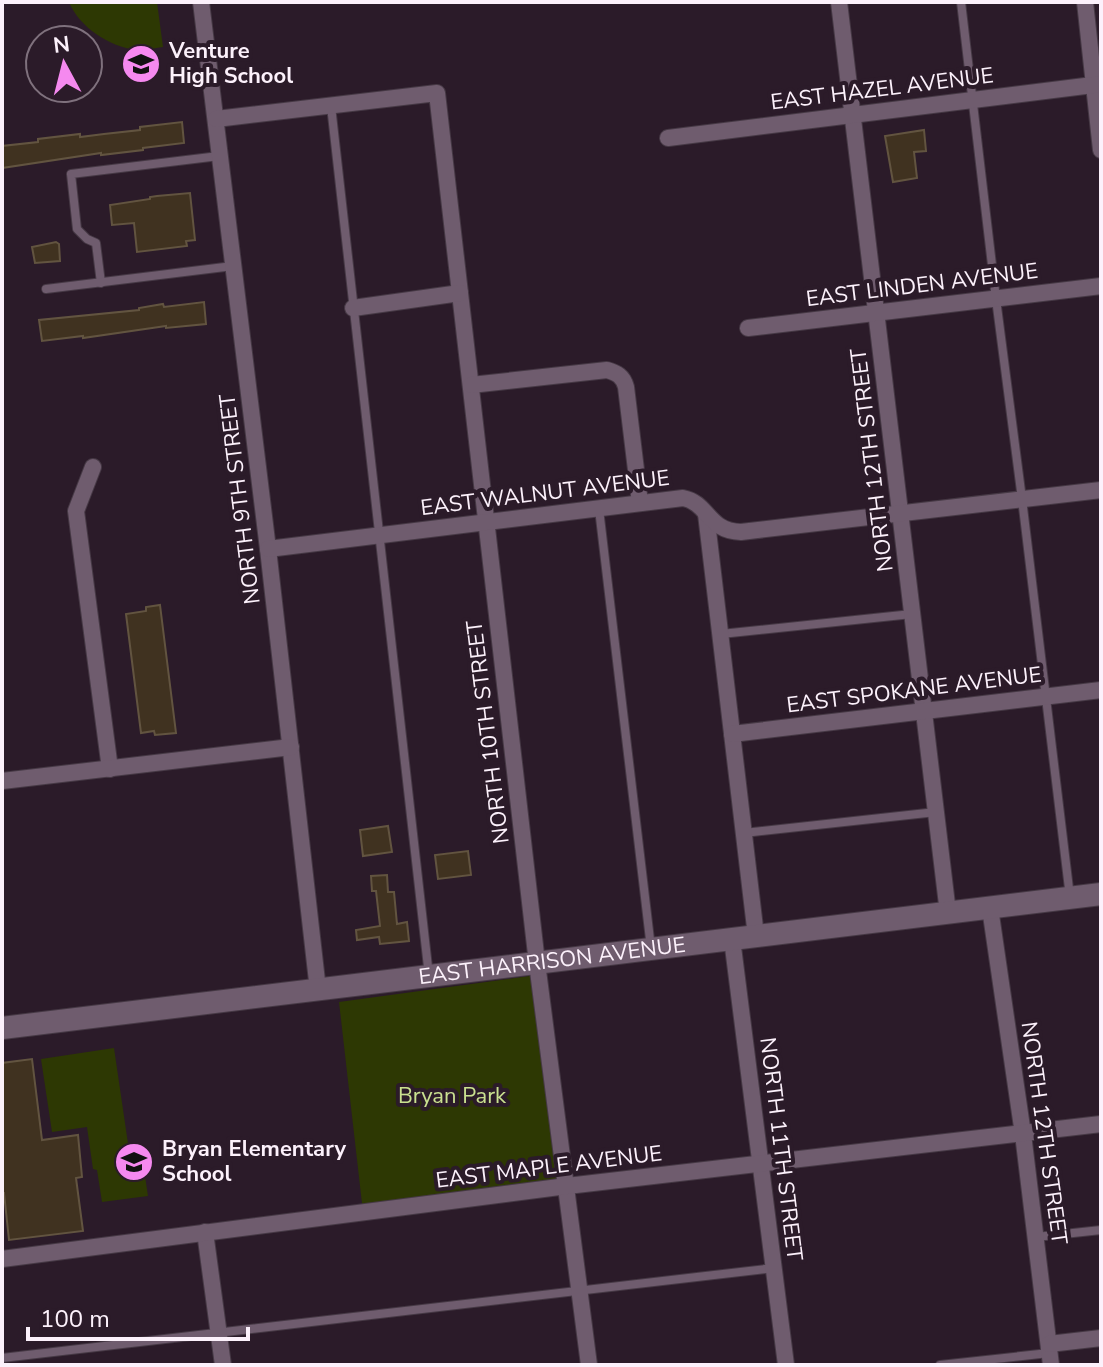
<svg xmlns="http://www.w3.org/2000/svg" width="1103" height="1367" viewBox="0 0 1103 1367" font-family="'Nunito Sans',sans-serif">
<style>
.green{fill:#2d3803}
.building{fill:#403220;stroke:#625440;stroke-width:2}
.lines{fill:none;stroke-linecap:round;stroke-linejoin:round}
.lane-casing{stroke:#463945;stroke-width:10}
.street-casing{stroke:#463945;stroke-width:18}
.secondary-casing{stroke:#463945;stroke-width:24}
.lane{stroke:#6f5c6e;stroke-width:8}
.street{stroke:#6f5c6e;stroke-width:16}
.secondary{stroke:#6f5c6e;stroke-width:22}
.labels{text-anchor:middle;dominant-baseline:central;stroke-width:8;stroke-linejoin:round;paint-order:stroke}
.poi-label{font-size:22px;font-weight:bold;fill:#fcf1fb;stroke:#2b1b29;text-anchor:start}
.street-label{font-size:22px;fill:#fcf1fb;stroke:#2b1b29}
.park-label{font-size:22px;fill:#cae190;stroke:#2b1b29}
</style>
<rect width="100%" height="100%" fill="#2b1b29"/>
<g class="green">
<path d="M69 2H157L163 47C155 48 145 51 136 50 110 47 79 27 69 2Z"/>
<polygon points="537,975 567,1186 363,1212 339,1002"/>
<polygon points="114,1048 131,1164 143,1163 148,1196 102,1202 97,1170 93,1169 87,1127 52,1132 41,1059"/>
</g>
<g class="building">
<polygon points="182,122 184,143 143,148 143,150 101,155 101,153 2,168 2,146 38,142 38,139 80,134 80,137 104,134 140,130 140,127"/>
<polygon points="924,130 926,151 914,152 917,178 893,182 885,136"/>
<polygon points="190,193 195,240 186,241 187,246 137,252 134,223 112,225 110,205 150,199 150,197 157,196"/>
<polygon points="56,242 59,244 60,261 35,263 32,247"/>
<polygon points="204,302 206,324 166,328 166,326 159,327 83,338 83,336 42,341 39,320 139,310 139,308 163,304 164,307"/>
<polygon points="160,605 176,733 155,735 154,731 141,733 126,614 146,611 146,607"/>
<polygon points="388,826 392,852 363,856 360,830"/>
<polygon points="468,851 471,875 438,879 435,855"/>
<polygon points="387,875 388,892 394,892 397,924 407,922 409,941 380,944 379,937 357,940 356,930 380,926 376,891 372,891 371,876"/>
<polygon points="32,1059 42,1140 78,1135 82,1177 76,1178 83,1231 9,1240 4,1193 2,1193 2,1063"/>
</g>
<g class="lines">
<g class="lane-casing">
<g id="lane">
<polyline points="961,2 996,299 1022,499 1070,897"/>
<polyline points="331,106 429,976"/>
<polyline points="101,283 96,243 87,239 77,229 71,174 219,156"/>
<polyline points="46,289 233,266"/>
<polyline points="599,509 651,948"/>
<polyline points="721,634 912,614"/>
<polyline points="744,833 936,812"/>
<polyline points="1036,1237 1101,1230"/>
<polyline points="2,1358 774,1268"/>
<polyline points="940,1365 1049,1353"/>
</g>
</g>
<g class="street-casing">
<g id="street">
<polyline points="201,2 268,549 318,990"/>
<polyline points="839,2 948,913"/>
<polyline points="1085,2 1101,150"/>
<polyline points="216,119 437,93 537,963 589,1365"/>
<polyline points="668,138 1101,84"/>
<polyline points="353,308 460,293"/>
<polyline points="748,328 1101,286"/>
<path d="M471 385 607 370C617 373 623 376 626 387L640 503"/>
<polyline points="93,467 76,511 110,769"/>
<polyline points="706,514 756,936"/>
<path d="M268 549 683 498C709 503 707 531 741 532L1101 490"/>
<polyline points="732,734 1101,690"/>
<polyline points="2,781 291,747"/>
<polyline points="990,908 1023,1134 1051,1365"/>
<polyline points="732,939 786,1365"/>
<polyline points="205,1232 223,1365"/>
<polyline points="2,1259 567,1186 1101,1124"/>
<polyline points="1049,1344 1101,1338"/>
</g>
</g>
<g class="secondary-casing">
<g id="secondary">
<path id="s1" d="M2 1028 1101 894"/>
</g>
</g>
<use href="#lane" class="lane"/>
<use href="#street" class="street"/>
<use href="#secondary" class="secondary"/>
</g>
<defs>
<g id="school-disc" transform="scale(2)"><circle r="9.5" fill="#f589ef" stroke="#2b1b29"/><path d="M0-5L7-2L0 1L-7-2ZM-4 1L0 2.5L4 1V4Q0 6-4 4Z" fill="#111"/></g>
</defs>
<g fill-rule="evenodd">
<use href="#school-disc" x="141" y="64"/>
<use href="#school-disc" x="134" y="1162"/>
</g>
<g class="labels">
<g class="poi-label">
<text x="169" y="51">Venture<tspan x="169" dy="25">High School</tspan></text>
<text x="162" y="1149">Bryan Elementary<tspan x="162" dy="25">School</tspan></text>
</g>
<g class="street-label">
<text transform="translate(882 89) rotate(-7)">EAST HAZEL AVENUE</text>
<text transform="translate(922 285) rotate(-7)">EAST LINDEN AVENUE</text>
<text transform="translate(872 460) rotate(-97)">NORTH 12TH STREET</text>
<text transform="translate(545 493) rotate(-7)">EAST WALNUT AVENUE</text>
<text transform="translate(240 499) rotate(-97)">NORTH 9TH STREET</text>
<text transform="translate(914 690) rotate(-7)">EAST SPOKANE AVENUE</text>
<text transform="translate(488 732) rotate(-97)">NORTH 10TH STREET</text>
<text stroke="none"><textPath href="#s1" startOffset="554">EAST HARRISON AVENUE</textPath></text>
<text transform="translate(1044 1133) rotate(82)">NORTH 12TH STREET</text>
<text transform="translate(781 1149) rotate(83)">NORTH 11TH STREET</text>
<text transform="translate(549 1167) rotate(-7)">EAST MAPLE AVENUE</text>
</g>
<g class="park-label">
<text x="452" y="1096">Bryan Park</text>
</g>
</g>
<rect width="1103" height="1367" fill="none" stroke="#fcf1fb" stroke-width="8"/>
<g transform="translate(64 64) rotate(353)"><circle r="38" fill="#2b1b29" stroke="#7f717d" stroke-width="2"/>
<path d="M0-6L14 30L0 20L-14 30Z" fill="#f589ef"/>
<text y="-12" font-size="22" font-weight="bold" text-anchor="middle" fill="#fcf1fb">N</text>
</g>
<path d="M28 1327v12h220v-12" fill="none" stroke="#fcf1fb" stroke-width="4"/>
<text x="40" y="1327" font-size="24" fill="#fcf1fb" stroke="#2b1b29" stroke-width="6" paint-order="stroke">100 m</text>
</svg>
